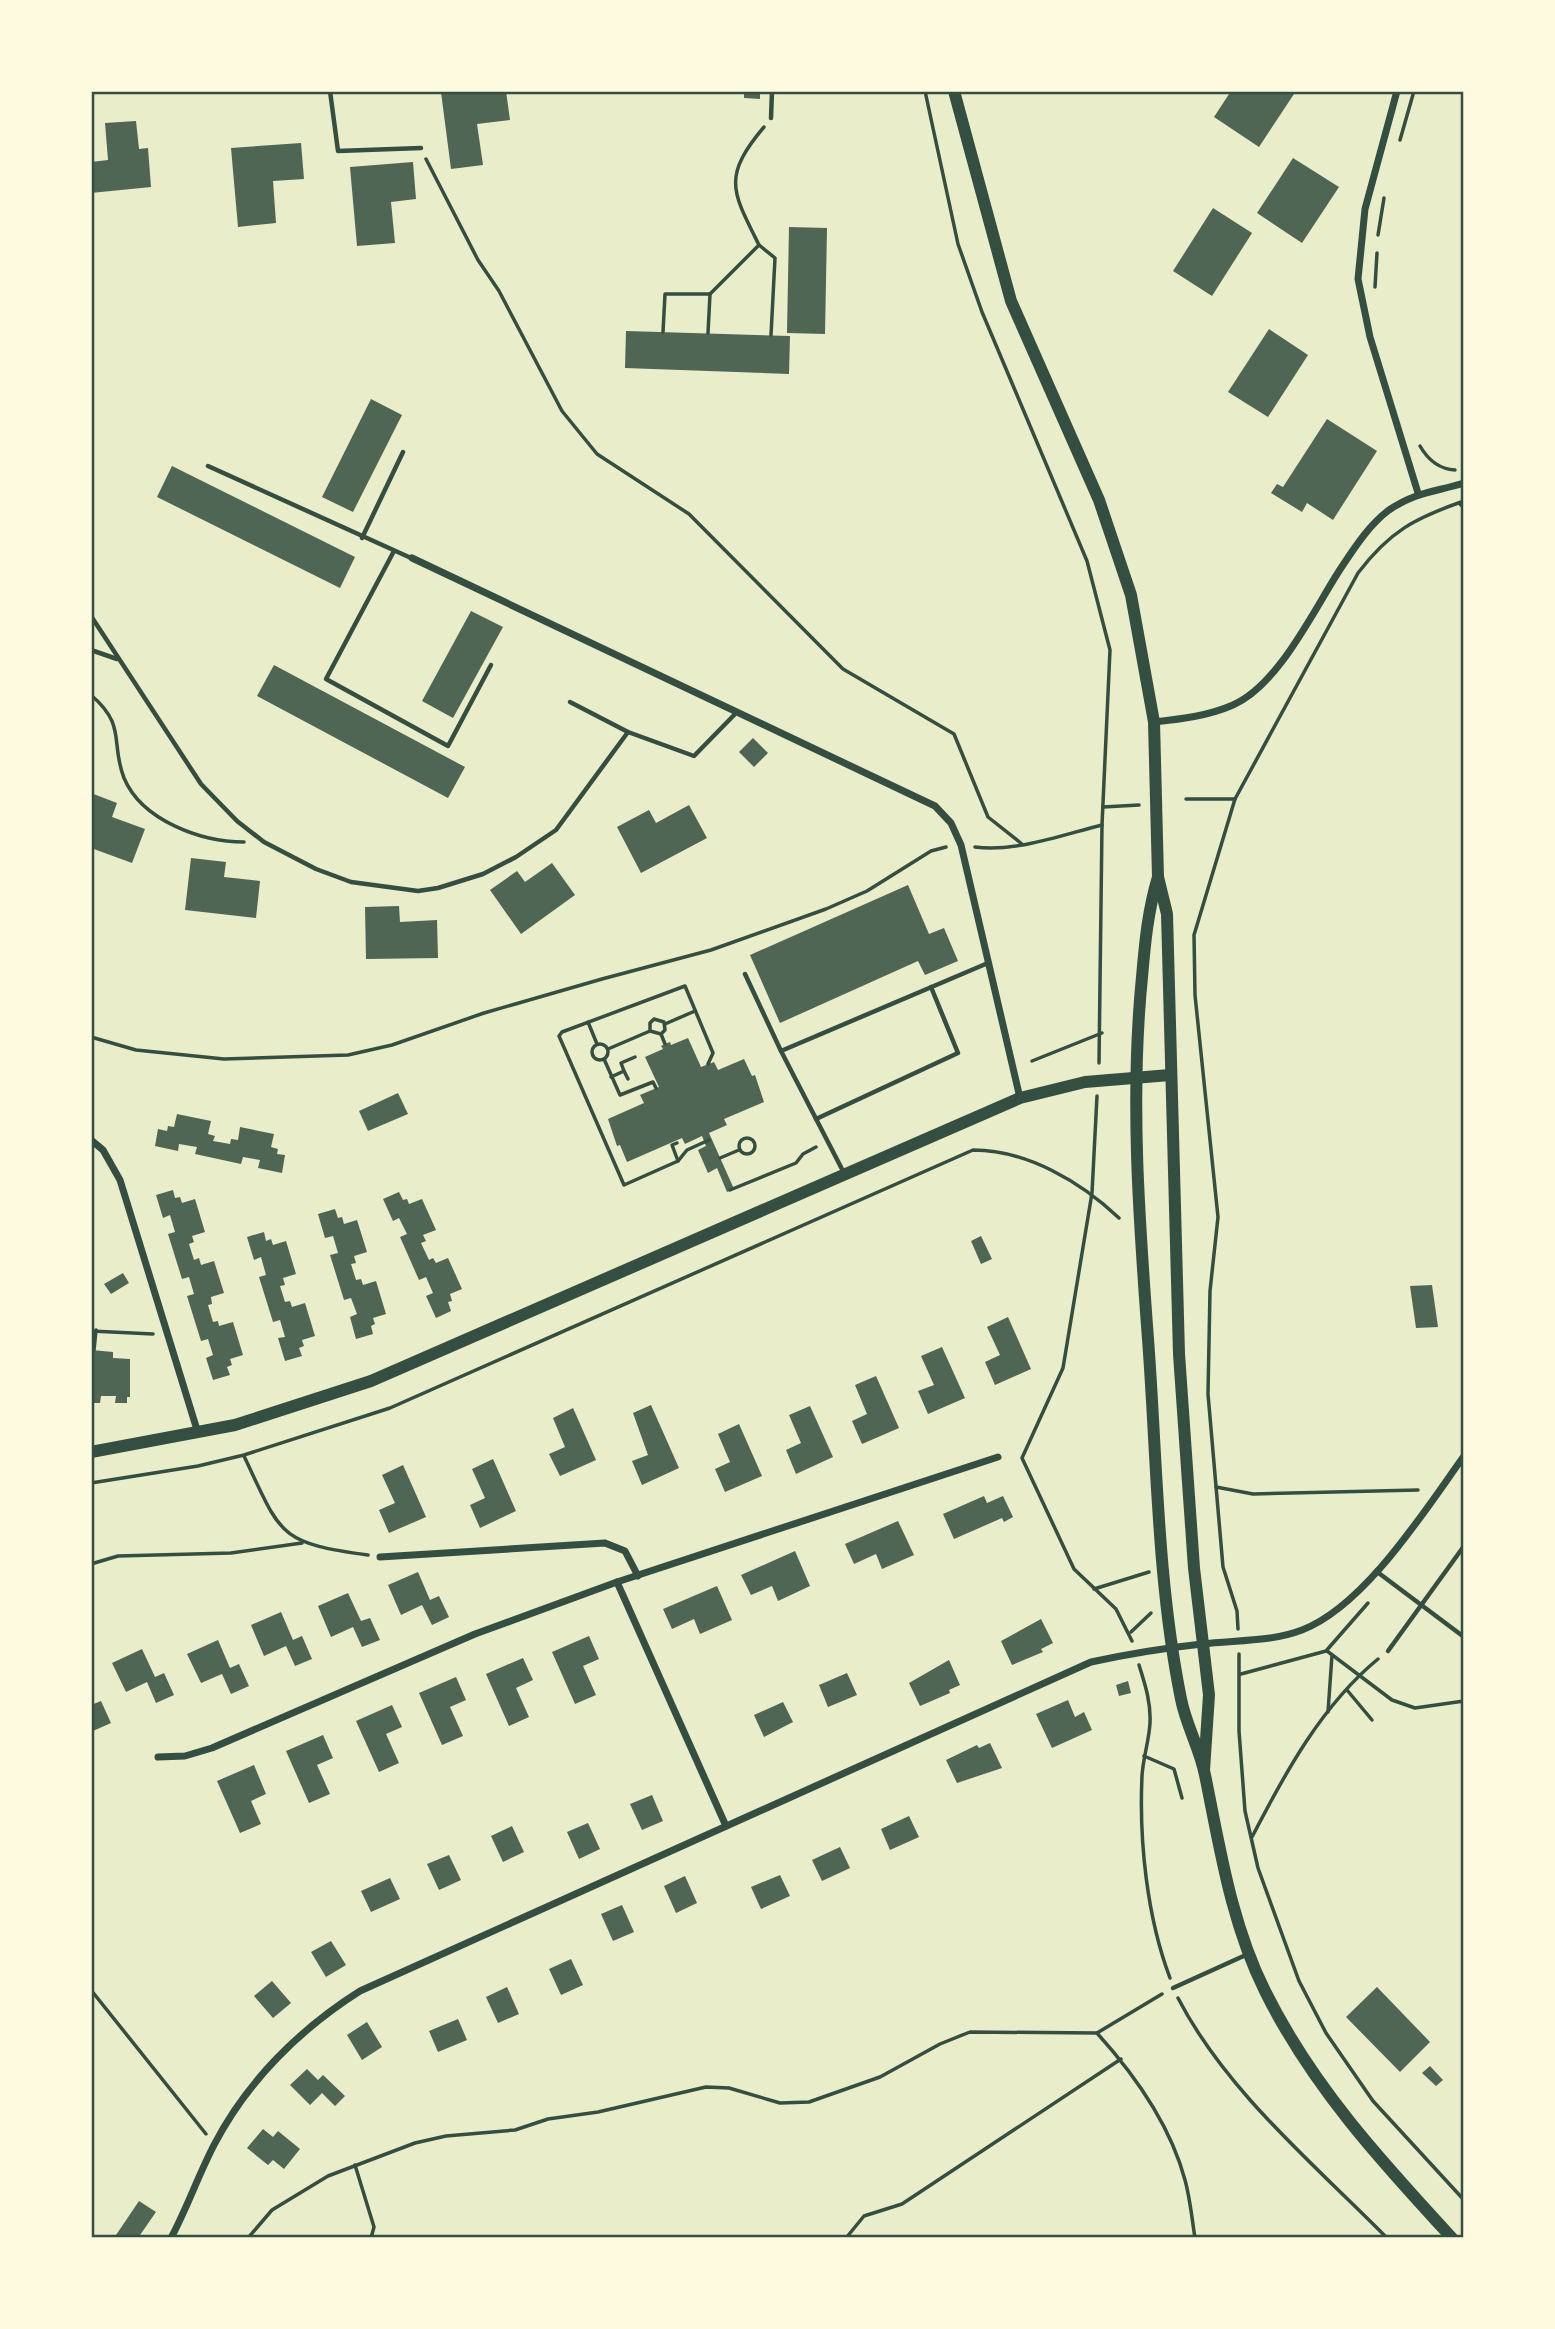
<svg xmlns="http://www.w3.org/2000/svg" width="1555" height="2329" viewBox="0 0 1555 2329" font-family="'Asap Condensed',sans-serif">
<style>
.building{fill:#4f6655}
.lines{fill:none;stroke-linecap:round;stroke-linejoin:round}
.path{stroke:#344e41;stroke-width:3.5}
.service{stroke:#344e41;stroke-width:4.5}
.minor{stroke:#344e41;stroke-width:7}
.tertiary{stroke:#344e41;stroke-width:12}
.neatline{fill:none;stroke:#344e41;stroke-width:2.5}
</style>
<rect width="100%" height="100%" fill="#e9edc9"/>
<g class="building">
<polygon points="506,91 510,120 477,124 483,165 451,169 441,92"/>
<polygon points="744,91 760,91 760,99 744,98"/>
<polygon points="1231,91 1296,91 1259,147 1214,117"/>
<polygon points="136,121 139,149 148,148 151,187 91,193 91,162 108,160 105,123"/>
<polygon points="301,143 304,179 273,181 276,223 238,227 231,148"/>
<polygon points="1293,158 1339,187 1302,243 1257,213"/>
<polygon points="413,162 416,199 391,202 395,243 357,246 350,167"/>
<polygon points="1213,208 1252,233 1212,296 1173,271"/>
<polygon points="789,227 827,228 825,334 787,333"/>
<polygon points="1269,329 1308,355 1268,417 1228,392"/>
<polygon points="626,331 790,336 789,374 625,368"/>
<polygon points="371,399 402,415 353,512 322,497"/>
<polygon points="1327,419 1377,451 1333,520 1307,503 1302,512 1271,493 1277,484 1283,487"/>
<polygon points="172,466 355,557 340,588 157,497"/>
<polygon points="471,611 503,627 453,718 422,701"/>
<polygon points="274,665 465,767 448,798 257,696"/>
<polygon points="753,738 768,753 754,767 739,752"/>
<polygon points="91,793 117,803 112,817 145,829 132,863 91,848"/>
<polygon points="689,805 707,838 641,873 617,827 649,810 656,823"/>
<polygon points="191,858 226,862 224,877 260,881 256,918 185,910"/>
<polygon points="552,863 575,895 521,934 490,890 517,871 525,882"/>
<polygon points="908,885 929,934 944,928 958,961 925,975 918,961 780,1023 750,955"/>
<polygon points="399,906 400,922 437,920 438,958 366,959 365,907"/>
<polygon points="688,1038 701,1067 714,1062 718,1070 744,1059 752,1076 755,1075 764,1102 724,1119 727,1125 709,1133 734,1189 727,1192 717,1168 708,1173 698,1150 706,1146 702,1136 685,1144 682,1138 627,1162 620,1145 617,1146 608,1119 644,1103 640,1095 659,1087 645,1057 663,1049 661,1046 665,1044 670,1042 671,1045"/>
<polygon points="398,1093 408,1114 368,1131 359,1111"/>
<polygon points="177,1114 211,1121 208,1134 215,1136 213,1141 230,1144 231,1139 238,1140 240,1127 274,1134 271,1147 278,1149 277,1154 285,1155 282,1173 258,1168 260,1160 243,1157 241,1164 195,1154 197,1147 179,1144 178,1151 155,1146 158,1129 167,1131 168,1126 174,1127"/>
<polygon points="173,1190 175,1198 180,1197 182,1203 195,1199 205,1232 192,1236 194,1242 189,1244 194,1260 199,1258 201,1265 214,1261 224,1293 211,1297 212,1304 208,1305 213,1322 218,1321 219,1326 233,1322 243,1355 230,1359 232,1365 227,1367 230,1375 213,1380 206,1358 213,1355 208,1339 201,1341 187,1296 194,1294 189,1277 182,1279 168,1234 175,1232 170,1215 163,1218 156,1195"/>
<polygon points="399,1192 403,1200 407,1199 409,1204 422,1199 436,1230 423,1235 426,1241 421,1243 429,1260 433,1258 436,1263 448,1258 462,1289 450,1294 452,1301 448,1302 451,1311 436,1318 426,1296 433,1293 426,1277 419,1280 400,1237 407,1234 399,1218 393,1221 383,1199"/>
<polygon points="335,1209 338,1218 342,1217 344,1224 357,1220 367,1252 354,1256 356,1263 351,1264 356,1280 361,1279 363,1285 376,1281 386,1314 373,1318 375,1324 371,1326 373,1334 356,1339 350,1317 357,1314 351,1298 344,1300 330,1255 338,1253 333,1236 325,1238 318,1214"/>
<polygon points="264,1232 266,1241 271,1239 273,1245 286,1241 296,1274 283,1278 285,1285 280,1286 285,1302 290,1301 292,1307 305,1303 315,1336 302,1340 304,1346 299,1348 302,1356 285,1361 278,1338 285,1337 280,1320 273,1322 259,1277 266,1275 261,1257 254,1260 247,1237"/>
<polygon points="981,1236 992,1259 981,1264 971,1241"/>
<polygon points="123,1273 129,1283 111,1294 104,1284"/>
<polygon points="1432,1285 1438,1327 1416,1328 1410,1286"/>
<polygon points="1008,1317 1031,1369 995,1385 985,1362 1000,1355 987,1327"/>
<polygon points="942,1347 965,1398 928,1414 918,1391 934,1385 921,1356"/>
<polygon points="91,1350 113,1352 113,1358 130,1359 130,1397 127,1397 127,1403 115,1403 116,1396 101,1396 100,1403 91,1403"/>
<polygon points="876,1376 899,1428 862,1444 852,1421 867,1414 855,1385"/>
<polygon points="651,1405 679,1468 642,1485 632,1461 648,1455 633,1413"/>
<polygon points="810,1406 833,1457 796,1474 786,1450 801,1443 789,1415"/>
<polygon points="573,1408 596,1460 560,1476 549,1454 565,1447 553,1418"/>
<polygon points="739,1424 762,1476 725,1492 715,1469 730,1462 718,1434"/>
<polygon points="493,1459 516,1511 480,1528 470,1505 485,1498 472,1469"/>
<polygon points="403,1465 426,1517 389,1533 379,1510 395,1503 382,1475"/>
<polygon points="984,1496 987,1503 1003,1496 1013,1517 1004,1522 1002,1518 954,1539 943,1514"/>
<polygon points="898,1521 914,1555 882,1569 876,1554 854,1564 845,1544"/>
<polygon points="795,1551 810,1586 778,1601 772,1586 751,1595 741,1575"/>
<polygon points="418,1572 430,1600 439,1596 449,1617 432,1625 422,1605 401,1615 388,1585"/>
<polygon points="717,1586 732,1620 700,1634 694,1619 672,1629 663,1609"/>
<polygon points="348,1593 361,1621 370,1618 380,1640 362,1647 353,1627 331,1637 318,1606"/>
<polygon points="281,1612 293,1640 302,1636 312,1659 295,1666 286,1646 264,1656 251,1625"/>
<polygon points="1041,1619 1053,1643 1041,1649 1043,1652 1012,1665 1001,1641"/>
<polygon points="589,1636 599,1659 583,1666 596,1695 575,1704 552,1652"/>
<polygon points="218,1640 230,1668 239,1664 249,1686 231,1694 222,1674 201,1683 187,1654"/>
<polygon points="142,1649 155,1677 164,1673 174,1695 156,1703 147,1682 126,1692 112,1663"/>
<polygon points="523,1658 533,1680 516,1688 529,1717 509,1726 486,1674"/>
<polygon points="949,1660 960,1685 949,1690 950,1693 920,1706 909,1683"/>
<polygon points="847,1673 857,1695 828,1707 819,1685"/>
<polygon points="456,1677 466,1700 450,1707 463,1736 442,1745 419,1693"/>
<polygon points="1128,1681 1131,1693 1119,1696 1116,1685"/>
<polygon points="1068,1700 1075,1717 1084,1712 1092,1730 1052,1748 1036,1714"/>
<polygon points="101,1701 111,1723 93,1731 91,1705"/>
<polygon points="783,1702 793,1722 764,1737 754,1715"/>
<polygon points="392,1705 402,1727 386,1734 399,1763 379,1772 356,1721"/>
<polygon points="323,1735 333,1758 317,1765 330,1794 309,1803 286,1751"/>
<polygon points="990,1743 1002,1768 957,1783 946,1760 977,1745 979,1748"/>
<polygon points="254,1765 266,1794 251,1801 261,1824 240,1833 217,1781"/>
<polygon points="652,1795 663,1821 642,1830 630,1804"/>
<polygon points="909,1816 919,1837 890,1850 881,1829"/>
<polygon points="588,1823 600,1849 579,1859 567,1832"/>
<polygon points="512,1826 524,1852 503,1862 491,1836"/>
<polygon points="840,1847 850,1868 822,1881 812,1860"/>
<polygon points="449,1855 461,1880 439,1890 427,1864"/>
<polygon points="780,1875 790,1896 761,1909 751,1887"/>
<polygon points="685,1876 697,1903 676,1913 664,1886"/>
<polygon points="390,1878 400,1899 371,1912 361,1891"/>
<polygon points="622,1905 634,1932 613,1941 601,1914"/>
<polygon points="331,1941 346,1965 326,1977 311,1952"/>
<polygon points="571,1959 583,1985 561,1995 549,1969"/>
<polygon points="272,1981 291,2003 273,2018 254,1996"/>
<polygon points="507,1987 519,2014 498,2023 486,1997"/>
<polygon points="1377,1987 1430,2042 1400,2072 1346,2017"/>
<polygon points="458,2019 467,2040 438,2052 429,2031"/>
<polygon points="367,2022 382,2047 362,2060 347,2035"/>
<polygon points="1430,2066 1443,2080 1436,2086 1422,2073"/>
<polygon points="307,2069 318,2080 323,2075 345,2096 335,2106 322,2093 310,2105 290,2085"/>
<polygon points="263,2129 273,2137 278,2131 300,2149 284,2169 273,2160 268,2165 247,2148"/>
<polygon points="139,2201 156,2212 138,2238 114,2238"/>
</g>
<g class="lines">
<g class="path">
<polyline points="925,91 958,244 982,312 1087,561 1110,650 1102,825 1099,1063"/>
<polyline points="1400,140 1414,91"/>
<polyline points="426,159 478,260 499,291 562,411 597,454 689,514 843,669 954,734 988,817 1022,844"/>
<polyline points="1378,235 1384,198"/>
<polyline points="759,245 775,258 771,335"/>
<polyline points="1375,287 1377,253"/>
<path d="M663 332 665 294H710L759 245C732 191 722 177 764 127"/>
<polyline points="708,333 710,294"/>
<path d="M1420 446C1428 460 1439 469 1455 470"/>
<polyline points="1459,503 1464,508"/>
<path d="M91 695C127 726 110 742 124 778 142 821 202 842 244 842"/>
<polyline points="1186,799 1235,799"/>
<polyline points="1103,807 1139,805"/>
<path d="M975 847C1017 852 1062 835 1102 825"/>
<polyline points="588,1022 597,1044"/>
<polyline points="665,1024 695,1011"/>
<polyline points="661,1034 665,1044"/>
<polyline points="91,1037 136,1050 224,1059 348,1055 392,1045 484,1013 602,979 711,950 826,909 867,891 931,851 946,847"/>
<circle cx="600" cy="1052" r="8"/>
<polyline points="608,1049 650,1031 661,1034 665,1030 664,1022 654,1019 650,1023 650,1031"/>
<polyline points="604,1059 620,1095 653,1082 656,1088"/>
<polyline points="1032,1061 1102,1033"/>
<polyline points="708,1064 713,1053 685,986 562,1032 559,1036 624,1185 678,1161 687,1150 709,1140"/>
<polyline points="624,1071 628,1079"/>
<polyline points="611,1077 624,1071 621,1063 635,1057"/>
<polyline points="1097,1096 1092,1193 1063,1368 1022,1458 1074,1569 1116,1609 1132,1641"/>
<circle cx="747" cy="1146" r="8"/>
<polyline points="677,1143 672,1145 678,1161"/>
<polyline points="720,1158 739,1150"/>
<polyline points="730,1190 796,1163 803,1154 816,1147"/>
<polyline points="91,1331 153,1334"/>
<polyline points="94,1350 96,1330"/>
<path d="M244 1456C281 1534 277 1543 368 1555"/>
<path d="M91 1483 198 1466 244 1455 390 1408 973 1150C1027 1150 1081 1182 1119 1218"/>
<polyline points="1216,1487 1253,1494 1418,1490"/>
<polyline points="91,1564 118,1556 231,1553 302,1543"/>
<polyline points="1094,1589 1149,1572"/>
<path d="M1238 1629 1237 1611 1223 1567 1208 1394 1210 1291 1218 1217 1195 995 1194 935 1235 799 1358 573C1390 531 1415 518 1464 501"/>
<polyline points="1131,1632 1151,1613"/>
<polyline points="1327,1651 1392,1700 1415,1708 1464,1701"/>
<polyline points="1239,1654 1239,1731 1245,1811 1258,1868 1299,1981 1326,2033 1373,2101 1464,2200"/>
<path d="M1139 1665C1145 1684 1151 1702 1150 1723 1149 1741 1143 1758 1142 1776 1139 1841 1147 1917 1170 1978"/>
<polyline points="1241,1674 1326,1651 1368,1603"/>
<polyline points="1347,1690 1372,1720"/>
<polyline points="1328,1712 1332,1655"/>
<polyline points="1144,1756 1174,1769 1182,1798"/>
<path d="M1252 1837C1285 1773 1322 1705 1378 1659"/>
<polyline points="91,1990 206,2134"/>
<path d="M1178 1998C1226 2091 1314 2164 1387 2238"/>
<path d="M1097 2033C1135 2075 1170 2124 1185 2180 1190 2198 1192 2219 1195 2238"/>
<polyline points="355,2165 374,2227 371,2238"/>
<polyline points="248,2238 272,2210 328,2176 415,2143 446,2136 515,2130 548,2119 598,2112 706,2087 729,2088 780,2103 809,2102 880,2077 940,2044 970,2032 1097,2033 1162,1994"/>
<polyline points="846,2238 864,2216 902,2204 1121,2059"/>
</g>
<g class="service">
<polyline points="330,91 338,151 421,148"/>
<polyline points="771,118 772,91"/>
<polyline points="208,466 411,558"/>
<polyline points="362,538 403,452"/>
<polyline points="394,551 326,679 448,746 491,665"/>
<polyline points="91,616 201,784 237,821 264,842 316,869 351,882 418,891 438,888 483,874 516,857 556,830 628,732 694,756 736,713"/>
<polyline points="91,650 117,659"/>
<polyline points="570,702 628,732"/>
<polyline points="745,974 781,1051"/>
<polyline points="816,1119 958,1053 931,987"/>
<polyline points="844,1173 781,1051 988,963"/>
<polyline points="1376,1571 1464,1637"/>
<polyline points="1388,1651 1464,1546"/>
<polyline points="1173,1988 1248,1954"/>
</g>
<g class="minor">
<polyline points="1397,91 1365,209 1358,279 1370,337 1418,493"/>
<polyline points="412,558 935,806 951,823 961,845 1020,1098"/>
<path d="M1154 722C1181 719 1208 716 1233 705 1279 685 1314 609 1341 568 1355 547 1369 525 1389 510 1415 492 1435 492 1464 483"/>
<polyline points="91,1140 103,1150 120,1180 198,1433"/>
<polyline points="380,1557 605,1543 625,1551 638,1576"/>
<polyline points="617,1582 726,1826"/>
<polyline points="158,1757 185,1756 212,1748 475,1634 617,1582 998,1457"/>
<path d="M171 2238C187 2208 198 2176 214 2145 247 2081 300 2029 360 1991L1091 1662C1128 1654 1165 1648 1202 1644 1235 1640 1271 1642 1302 1630 1365 1606 1425 1510 1464 1456"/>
</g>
<g class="tertiary">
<polyline points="954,91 1011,301 1099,500 1131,595 1154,722 1158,877 1167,914 1179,1354 1194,1568 1209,1695 1204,1770"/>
<path d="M1158 877C1148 910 1145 942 1142 977 1130 1097 1139 1219 1148 1339 1157 1459 1157 1580 1181 1699 1186 1725 1200 1749 1205 1775 1220 1848 1231 1923 1265 1991 1312 2086 1381 2161 1452 2238"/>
<polyline points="91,1452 235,1425 371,1381 1020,1098 1085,1082 1170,1075"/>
</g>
</g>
<rect width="1555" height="2329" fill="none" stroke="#fefae0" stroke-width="186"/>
<rect x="93" y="93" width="1369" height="2143" class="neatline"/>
</svg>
